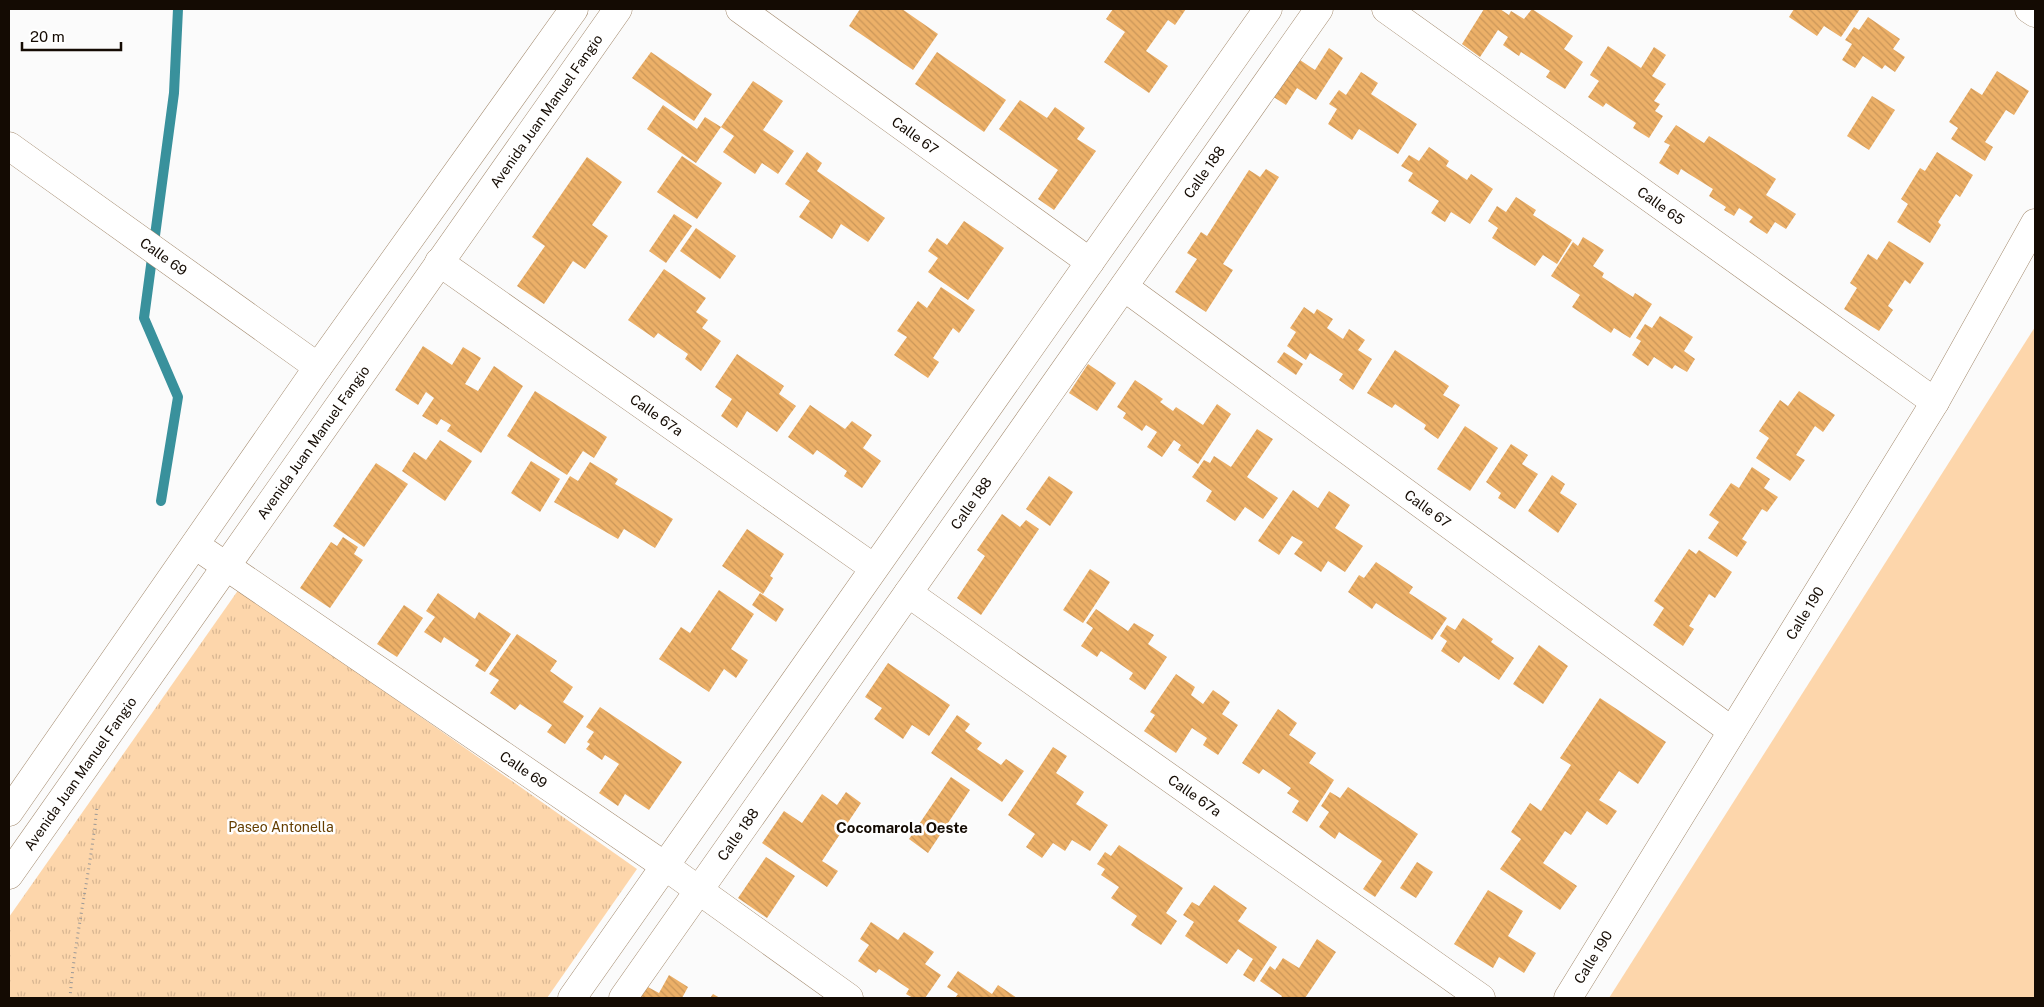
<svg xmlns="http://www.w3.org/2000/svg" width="2044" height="1007" viewBox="0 0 2044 1007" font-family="'Public Sans',sans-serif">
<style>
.grass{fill:#fdd6ab}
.park{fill:url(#park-tufts)}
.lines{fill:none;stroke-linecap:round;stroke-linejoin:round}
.stream{stroke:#39919c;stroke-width:10}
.building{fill:url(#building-back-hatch)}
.minor-casing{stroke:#a38a6e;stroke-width:29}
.secondary-casing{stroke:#a38a6e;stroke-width:29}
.path{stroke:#9d9996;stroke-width:3;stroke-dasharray:1 4;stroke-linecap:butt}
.minor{stroke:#fff;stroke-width:28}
.secondary{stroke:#fff;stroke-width:28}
.labels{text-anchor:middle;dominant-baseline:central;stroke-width:5;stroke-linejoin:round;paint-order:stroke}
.street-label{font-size:14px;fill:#140b03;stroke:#fff}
.park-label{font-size:14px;fill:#653e01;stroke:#fff}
.neighbourhood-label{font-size:15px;font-weight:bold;fill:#140b03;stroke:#fff}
</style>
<defs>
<pattern id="park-tufts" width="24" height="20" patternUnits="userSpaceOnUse" patternTransform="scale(1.25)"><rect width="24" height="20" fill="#fdd6ab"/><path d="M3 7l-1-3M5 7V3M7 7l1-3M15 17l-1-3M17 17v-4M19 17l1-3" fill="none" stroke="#d8b692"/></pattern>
<pattern id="building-back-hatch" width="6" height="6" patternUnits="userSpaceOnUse" patternTransform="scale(1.25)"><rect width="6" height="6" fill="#ecb068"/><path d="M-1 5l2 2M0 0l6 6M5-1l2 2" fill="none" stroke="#ca9659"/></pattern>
</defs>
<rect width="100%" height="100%" fill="#fbfbfb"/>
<polygon class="grass" points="2035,327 2035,998 1609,998"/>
<polygon class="park" points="239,589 637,869 547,998 9,998 9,917"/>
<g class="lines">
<polyline class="stream" points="161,501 178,397 144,318 174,93 178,9"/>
</g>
<g class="building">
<polygon points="860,9 902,9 938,34 913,70 849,26"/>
<polygon points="1113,9 1186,9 1175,25 1168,20 1146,51 1168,66 1149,93 1104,62 1125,32 1106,19"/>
<polygon points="1484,9 1500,9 1509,15 1511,11 1524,19 1532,9 1573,36 1564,49 1583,62 1565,89 1546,77 1550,71 1521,52 1519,56 1503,45 1508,37 1498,30 1480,57 1462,44"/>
<polygon points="1794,9 1860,9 1841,37 1824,26 1817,36 1789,17"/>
<polygon points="1868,17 1900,39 1893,49 1905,57 1895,72 1885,65 1882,69 1863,56 1855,68 1842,60 1852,44 1845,40 1854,27 1859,30"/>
<polygon points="1608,46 1641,68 1654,47 1666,55 1652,76 1666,84 1654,101 1660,104 1655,111 1663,116 1649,138 1633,128 1636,123 1606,103 1603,107 1588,97 1599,81 1590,75"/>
<polygon points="1329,48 1343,58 1316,100 1297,88 1286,105 1272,96 1297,58 1315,70"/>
<polygon points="651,52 712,94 694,121 632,78"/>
<polygon points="937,52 1006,100 984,132 915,84"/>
<polygon points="1997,71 2029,91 2014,115 2006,110 1985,142 1993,147 1985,161 1951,139 1958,128 1949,122 1971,88 1982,95"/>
<polygon points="1361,72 1378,83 1371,94 1417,124 1398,154 1359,129 1352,140 1328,124 1337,109 1329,104 1339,90 1346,95"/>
<polygon points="753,81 783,101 763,130 794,151 778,174 762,163 755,174 723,152 734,136 721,127"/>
<polygon points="1872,96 1895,110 1869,150 1847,136"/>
<polygon points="1020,100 1047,118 1055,107 1085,128 1077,139 1096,151 1054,210 1038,199 1058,170 999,129"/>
<polygon points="663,105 697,129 705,117 721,127 696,163 647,129"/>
<polygon points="1676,125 1704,143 1709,136 1776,179 1766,195 1796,214 1786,229 1775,222 1767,234 1749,222 1753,217 1739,208 1734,216 1724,210 1726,207 1709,196 1713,189 1681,169 1678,175 1659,163 1670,145 1664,142"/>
<polygon points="1429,147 1449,161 1446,166 1467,180 1471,174 1493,189 1470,224 1451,212 1445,222 1431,213 1439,201 1408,181 1413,173 1401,166 1409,155 1419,161"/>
<polygon points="807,152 822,163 817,171 885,218 868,242 841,224 832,239 799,217 810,201 785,184"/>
<polygon points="1937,152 1973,175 1960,197 1956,194 1938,222 1941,225 1930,243 1897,222 1908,204 1901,199 1920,168 1925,171"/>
<polygon points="682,156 722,183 697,219 657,192"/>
<polygon points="587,157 622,182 592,225 608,236 585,269 573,261 544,304 517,286 545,246 532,237"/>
<polygon points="1266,169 1279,177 1223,264 1233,270 1206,312 1175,292 1197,259 1187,253 1201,232 1207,236 1249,170 1260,177"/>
<polygon points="1516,197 1536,210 1533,215 1572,240 1557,264 1543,255 1535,266 1492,238 1498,228 1488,221 1497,206 1506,212"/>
<polygon points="674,214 692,226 666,263 649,251"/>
<polygon points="964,221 1004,248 968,300 928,272 938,258 928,251 937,238 947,245"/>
<polygon points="696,228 736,256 720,279 680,251"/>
<polygon points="1583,237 1604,250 1593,266 1604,273 1602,277 1633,297 1635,293 1652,304 1630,338 1614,328 1611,333 1572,307 1580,295 1551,276 1573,242 1578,246"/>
<polygon points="1889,241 1924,263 1910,284 1905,280 1888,306 1893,310 1879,331 1844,309 1857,288 1850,283 1868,254 1877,260"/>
<polygon points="664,269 706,298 696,312 708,320 702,328 721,341 701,371 685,359 688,354 658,333 654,338 628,320"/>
<polygon points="941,287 975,310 959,333 953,328 933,358 939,362 928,378 894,355 907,337 897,331 918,301 927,308"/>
<polygon points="1304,307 1314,314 1317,309 1333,319 1327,328 1343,339 1349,329 1365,340 1358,350 1372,359 1353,390 1339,380 1343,374 1310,353 1306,360 1287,346 1296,332 1290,328"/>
<polygon points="1660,316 1693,337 1684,351 1695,359 1687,372 1675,365 1672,369 1654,357 1648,366 1632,355 1641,341 1636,338 1645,324 1652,328"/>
<polygon points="423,346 452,365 463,347 481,358 465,384 478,391 494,366 523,386 481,453 447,431 451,425 441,419 437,425 422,416 434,398 426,392 418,405 395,390"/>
<polygon points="1395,350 1449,386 1443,395 1460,405 1438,439 1424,429 1426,425 1395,404 1392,408 1367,393"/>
<polygon points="1284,352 1303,364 1296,375 1277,362"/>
<polygon points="737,354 784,386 779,394 796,406 777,432 747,411 737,428 721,416 732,399 715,387"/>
<polygon points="1088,364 1116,383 1097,411 1069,393"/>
<polygon points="1135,380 1163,399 1160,402 1173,411 1176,407 1203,425 1217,404 1231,414 1198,464 1178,450 1181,445 1174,440 1162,457 1147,447 1157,432 1146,425 1142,431 1123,418 1126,413 1117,407"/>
<polygon points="535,391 607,437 594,458 583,451 567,475 507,436"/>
<polygon points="1799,391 1835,415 1823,432 1815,426 1796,455 1805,460 1790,481 1756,458 1769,438 1759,431 1780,400 1788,406"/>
<polygon points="810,405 845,429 852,421 872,435 863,448 881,461 862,488 844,476 847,471 817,450 813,455 788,437"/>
<polygon points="1465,426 1498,448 1470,491 1437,469"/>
<polygon points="1257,429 1273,439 1247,477 1278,498 1263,519 1245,507 1235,521 1206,501 1212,491 1192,477 1204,460 1210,463 1214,456 1231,467"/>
<polygon points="440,440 472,461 445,501 402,471 414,452 426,460"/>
<polygon points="1511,444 1528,455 1522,464 1538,474 1515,509 1498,498 1501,493 1486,482"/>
<polygon points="531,461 560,479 540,512 511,493"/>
<polygon points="590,462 618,479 615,484 673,519 655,548 624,529 618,539 554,502 570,476 578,481"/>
<polygon points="376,463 408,484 364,547 333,526"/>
<polygon points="1752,467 1770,479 1764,488 1778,497 1767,512 1762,509 1742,539 1747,542 1737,557 1708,538 1719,522 1709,515 1731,483 1739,488"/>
<polygon points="1552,475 1565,484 1560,493 1577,504 1558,533 1528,511"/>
<polygon points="1049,476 1073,492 1050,526 1026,509"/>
<polygon points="1293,490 1318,508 1329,491 1350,505 1335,528 1363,546 1345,572 1328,561 1321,572 1294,554 1303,542 1292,536 1279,555 1258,541"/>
<polygon points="1002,514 1020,527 1026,520 1039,529 981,615 957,598 985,556 977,550"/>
<polygon points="747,529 784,554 770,576 773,578 763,594 722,566"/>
<polygon points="343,537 358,547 354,554 363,560 330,608 300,588 331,542 337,546"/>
<polygon points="1689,549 1696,554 1699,550 1732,572 1715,598 1709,594 1689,626 1694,629 1683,646 1653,625 1664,608 1654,601"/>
<polygon points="1376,562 1413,587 1409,593 1447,618 1432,640 1376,603 1372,609 1348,592 1359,575 1364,578"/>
<polygon points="1090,569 1110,582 1083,623 1063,610"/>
<polygon points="719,590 754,614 731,649 748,660 736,678 724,669 709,692 659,659 681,627 690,633"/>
<polygon points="438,593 475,619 479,612 511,634 485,672 475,666 479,660 444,637 441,643 424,632 435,617 426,611"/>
<polygon points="760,593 784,609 776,622 752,605"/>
<polygon points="404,605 423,618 397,657 377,644"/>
<polygon points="1096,609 1128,631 1134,623 1154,635 1148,644 1167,657 1145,690 1129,679 1133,673 1101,651 1097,657 1081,646 1093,628 1086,623"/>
<polygon points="1463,618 1493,639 1491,642 1514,658 1499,680 1464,656 1459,663 1441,651 1447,641 1440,636 1447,625 1455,630"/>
<polygon points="517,634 557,661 550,671 573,687 563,702 584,716 565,744 547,732 552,725 520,704 515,710 490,693 499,680 489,674"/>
<polygon points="1539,645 1568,666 1543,704 1513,684"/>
<polygon points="888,663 950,705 929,736 912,725 903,739 874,719 882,708 865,697"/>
<polygon points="1176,674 1195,687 1191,695 1203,704 1213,690 1230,702 1222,714 1238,725 1218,755 1203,745 1207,738 1192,728 1176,753 1144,731 1155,715 1150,712"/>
<polygon points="1600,698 1666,742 1638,784 1619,771 1599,800 1617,811 1607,825 1587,811 1571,835 1565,831 1543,863 1577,886 1560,910 1500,869 1521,839 1511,832 1530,803 1541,811 1571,765 1560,758"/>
<polygon points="600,707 682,762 649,810 625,794 618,806 599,793 619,764 605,755 602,760 586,749 590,744 587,742 594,732 586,727"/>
<polygon points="1278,709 1297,723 1289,735 1316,753 1309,763 1334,780 1307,822 1292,812 1299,801 1287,793 1291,788 1263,769 1259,774 1242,763"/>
<polygon points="957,715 970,724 965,731 982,743 977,749 1001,765 1006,759 1024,771 1002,802 931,753"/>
<polygon points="1053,747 1067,756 1056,773 1084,792 1076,804 1108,825 1090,851 1072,840 1065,851 1053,843 1042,858 1026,847 1035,834 1008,815"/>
<polygon points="951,777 970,790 928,853 909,839"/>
<polygon points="1348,787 1418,834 1375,897 1363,889 1382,861 1339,832 1335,839 1319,827 1329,812 1321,806 1330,792 1340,798"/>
<polygon points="846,792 861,803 822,861 838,871 827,887 762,843 784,811 802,823 822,794 837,805"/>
<polygon points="1119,845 1183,888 1166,913 1177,921 1161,945 1131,925 1137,916 1111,898 1119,887 1101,875 1105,869 1097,864 1105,852 1111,856"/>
<polygon points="766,857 795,876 767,918 738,898"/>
<polygon points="1417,862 1433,872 1416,898 1400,888"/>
<polygon points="1214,885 1247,908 1238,921 1277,947 1254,982 1243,975 1253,959 1238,949 1227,964 1185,936 1194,922 1183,915 1192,902 1199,906"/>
<polygon points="1488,890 1523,911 1508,936 1536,953 1524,973 1499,957 1493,968 1454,944"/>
<polygon points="871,922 898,940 904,932 934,952 925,964 941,975 925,998 913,998 906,994 909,989 879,969 876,973 858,961 869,945 860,939"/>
<polygon points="1317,939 1336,952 1305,998 1281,998 1282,996 1260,981 1270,966 1275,970 1283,958 1299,968"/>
<polygon points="958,971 992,994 998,985 1017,998 955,998 958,994 947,987"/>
<polygon points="669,975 688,987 682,998 638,998 646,986 659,993"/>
<polygon points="713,994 720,998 710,998"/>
</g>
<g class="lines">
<g class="minor-casing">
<g id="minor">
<path id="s1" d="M740 9 1090 262"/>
<path id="s2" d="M1386 9 1935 402"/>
<polyline points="2029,9 2035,13"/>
<path id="s3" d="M9 146 318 367"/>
<path id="s4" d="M439 262 874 568"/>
<path id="s5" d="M1124 287 1732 731"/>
<path id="s6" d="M195 545 665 866 849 998"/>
<path id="s7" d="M908 593 1481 998"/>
<polyline points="572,998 1268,9"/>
<path id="s8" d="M623 998 1319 9"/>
<path id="s9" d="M1568 998 1935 402 2035 223"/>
</g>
</g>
<g class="secondary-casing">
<g id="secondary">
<polyline points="9,812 318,367 574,9"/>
<path id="s10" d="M9 875 618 9"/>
</g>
</g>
<path class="path" d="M70 998C75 934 91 870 97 806"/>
<use href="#minor" class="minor"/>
<use href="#secondary" class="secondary"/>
</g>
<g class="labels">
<g class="street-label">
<text stroke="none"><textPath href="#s10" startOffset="934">Avenida Juan Manuel Fangio</textPath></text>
<text stroke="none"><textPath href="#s1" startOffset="216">Calle 67</textPath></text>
<text stroke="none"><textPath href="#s8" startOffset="1010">Calle 188</textPath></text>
<text stroke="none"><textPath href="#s2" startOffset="338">Calle 65</textPath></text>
<text stroke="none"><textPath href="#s3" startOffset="190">Calle 69</textPath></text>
<text stroke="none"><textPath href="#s4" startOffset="266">Calle 67a</textPath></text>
<text stroke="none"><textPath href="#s10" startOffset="529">Avenida Juan Manuel Fangio</textPath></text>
<text stroke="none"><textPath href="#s8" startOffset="605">Calle 188</textPath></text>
<text stroke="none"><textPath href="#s5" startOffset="376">Calle 67</textPath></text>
<text stroke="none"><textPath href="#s9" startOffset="452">Calle 190</textPath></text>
<text stroke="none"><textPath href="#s6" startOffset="398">Calle 69</textPath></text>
<text stroke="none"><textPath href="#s10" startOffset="124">Avenida Juan Manuel Fangio</textPath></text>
<text stroke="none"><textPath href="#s7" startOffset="351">Calle 67a</textPath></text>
<text stroke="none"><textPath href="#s8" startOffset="200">Calle 188</textPath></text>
<text stroke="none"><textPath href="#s9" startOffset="48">Calle 190</textPath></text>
</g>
<g class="park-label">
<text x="281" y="827">Paseo Antonella</text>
</g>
<g class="neighbourhood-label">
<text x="902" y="827">Cocomarola Oeste</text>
</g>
</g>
<rect width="2044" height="1007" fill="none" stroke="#140b03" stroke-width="20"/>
<path d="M22 42v8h99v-8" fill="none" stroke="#140b03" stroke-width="2.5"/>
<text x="30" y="42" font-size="15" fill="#140b03" stroke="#ffffff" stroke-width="4" paint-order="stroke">20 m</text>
</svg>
